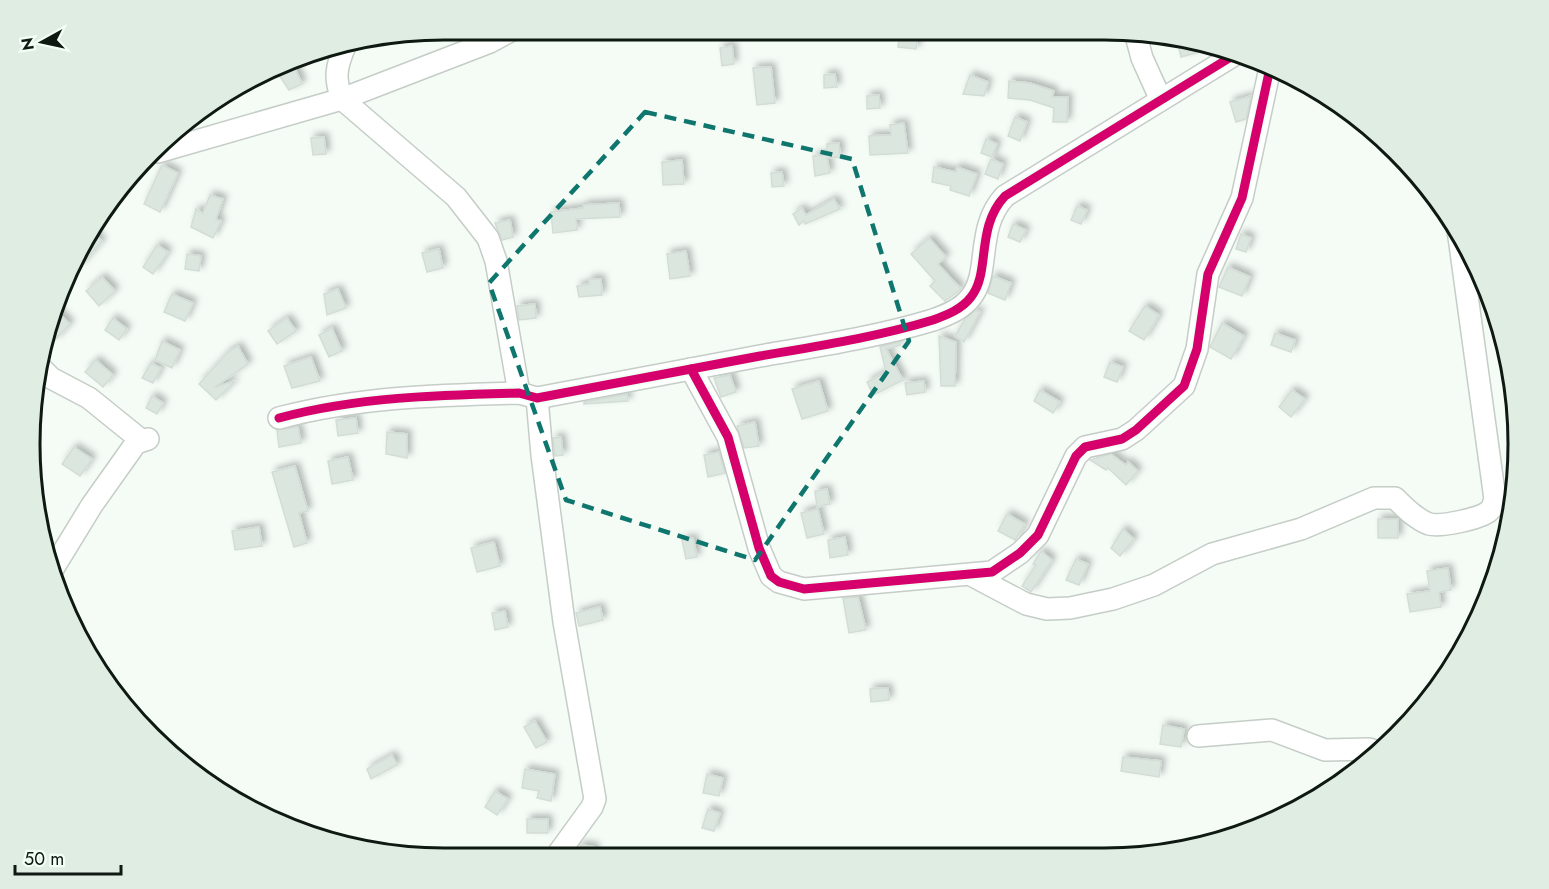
<svg xmlns="http://www.w3.org/2000/svg" width="1549" height="889" viewBox="0 0 1549 889" font-family="Jost,sans-serif">
<style>
.building{fill:#dbe6de;stroke:#d3ddd6;stroke-width:1.5;filter:url(#shadow)}
.lines{fill:none;stroke-linecap:round;stroke-linejoin:round}
.minor-casing{stroke:#c5cdc7;stroke-width:24}
.minor{stroke:#fefffe;stroke-width:21}
.cycleway-casing{stroke:#f2fff5;stroke-width:13}
.cycleway{stroke:#d6006c;stroke-width:9}
.marked{fill:none;stroke:#0f766e;stroke-width:4.5;stroke-dasharray:12 8;stroke-linejoin:round}
.rim{fill:none;stroke:#0e1912;stroke-width:3}
</style>
<defs>
<filter id="shadow"><feDropShadow dx="4" dy="-4" stdDeviation="3" flood-color="#0004"/></filter>
</defs>
<rect width="100%" height="100%" fill="#f5fcf6"/>
<g class="building">
<polygon points="900,31 918,31 916,49 898,47"/>
<polygon points="1177,40 1194,43 1196,53 1181,57"/>
<polygon points="732,46 734,64 722,66 720,48"/>
<polygon points="771,67 775,103 757,105 753,68"/>
<polygon points="295,68 302,84 289,90 279,75"/>
<polygon points="835,74 837,87 824,88 824,75"/>
<polygon points="970,75 988,82 984,96 963,94"/>
<polygon points="1009,81 1030,83 1054,91 1052,97 1068,97 1067,122 1053,122 1054,108 1030,100 1008,98"/>
<polygon points="879,95 880,108 867,109 867,96"/>
<polygon points="1251,96 1246,119 1236,122 1230,102"/>
<polygon points="1015,117 1027,122 1020,141 1008,136"/>
<polygon points="904,123 908,153 870,155 869,136 891,135 890,125"/>
<polygon points="324,137 326,154 313,155 311,138"/>
<polygon points="986,139 997,144 992,157 981,153"/>
<polygon points="839,143 840,157 827,158 830,173 815,176 813,156 827,155 827,144"/>
<polygon points="991,159 1003,164 998,179 985,174"/>
<polygon points="682,160 684,184 663,185 662,162"/>
<polygon points="162,165 178,173 160,212 144,204"/>
<polygon points="934,167 956,172 957,167 977,174 969,196 950,190 951,186 932,182"/>
<polygon points="782,172 784,186 772,187 771,173"/>
<polygon points="210,195 223,199 216,219 221,221 213,238 191,227 196,209 203,213"/>
<polygon points="834,199 840,209 805,224 804,221 799,225 793,214 802,208 806,215"/>
<polygon points="619,203 620,217 576,219 577,230 553,233 551,212 583,208 583,205"/>
<polygon points="1077,206 1087,210 1081,224 1071,220"/>
<polygon points="510,220 513,237 502,240 495,223"/>
<polygon points="1013,224 1026,230 1020,242 1008,237"/>
<polygon points="92,232 102,241 80,266 77,264"/>
<polygon points="1241,234 1251,238 1246,252 1236,249"/>
<polygon points="929,238 946,257 938,264 961,289 945,301 930,286 935,281 911,254"/>
<polygon points="157,245 168,252 153,274 143,267"/>
<polygon points="439,249 443,268 427,272 422,253"/>
<polygon points="686,251 690,276 670,279 667,254"/>
<polygon points="187,254 201,256 199,271 185,269"/>
<polygon points="1228,267 1250,277 1242,296 1219,287"/>
<polygon points="993,276 1011,283 1005,300 988,293"/>
<polygon points="102,277 115,291 99,306 86,291"/>
<polygon points="589,279 601,279 602,295 579,297 577,286 589,284"/>
<polygon points="338,289 346,308 327,315 324,294"/>
<polygon points="172,294 193,303 185,321 164,312"/>
<polygon points="535,304 536,318 519,320 517,306"/>
<polygon points="1145,306 1159,315 1144,340 1129,331"/>
<polygon points="56,310 70,324 55,340 47,332"/>
<polygon points="976,310 980,312 964,342 955,336 965,319"/>
<polygon points="113,318 127,329 119,340 105,330"/>
<polygon points="287,318 296,331 277,344 268,331"/>
<polygon points="1222,323 1244,336 1231,359 1210,347"/>
<polygon points="332,328 342,351 329,357 319,335"/>
<polygon points="1275,333 1295,340 1291,352 1271,345"/>
<polygon points="939,336 956,342 955,386 941,386"/>
<polygon points="162,341 180,350 172,368 155,360"/>
<polygon points="899,342 900,345 886,349 903,380 873,395 867,382 886,372 880,347"/>
<polygon points="238,346 248,364 215,387 235,381 216,400 199,384 228,352"/>
<polygon points="311,357 320,381 292,388 284,366"/>
<polygon points="96,360 113,375 103,387 85,372"/>
<polygon points="1110,362 1123,367 1117,382 1104,377"/>
<polygon points="151,363 161,368 153,383 142,378"/>
<polygon points="730,375 736,392 721,397 714,378"/>
<polygon points="819,381 828,411 802,419 792,389"/>
<polygon points="924,381 925,392 907,395 905,383"/>
<polygon points="1040,390 1060,402 1053,413 1034,401"/>
<polygon points="1292,390 1305,399 1291,417 1279,407"/>
<polygon points="627,394 628,401 584,404 584,402"/>
<polygon points="152,396 163,403 157,414 146,408"/>
<polygon points="356,418 358,433 338,436 336,420"/>
<polygon points="755,422 759,446 744,448 737,426"/>
<polygon points="298,427 301,443 279,447 277,430"/>
<polygon points="387,432 407,434 407,458 386,454"/>
<polygon points="561,437 563,455 555,456 553,438"/>
<polygon points="74,447 92,459 80,476 62,464"/>
<polygon points="719,452 725,473 708,477 704,455"/>
<polygon points="1111,454 1126,465 1128,462 1138,471 1126,485 1108,468 1106,470 1090,460"/>
<polygon points="348,457 353,480 332,484 328,461"/>
<polygon points="295,466 308,511 299,513 307,543 294,547 272,472"/>
<polygon points="827,489 830,504 817,507 815,491"/>
<polygon points="818,509 824,534 807,538 801,513"/>
<polygon points="1007,514 1025,524 1015,540 998,531"/>
<rect x="1378" y="519" width="20" height="19"/>
<polygon points="259,527 262,546 235,550 232,531"/>
<polygon points="1123,529 1134,539 1120,556 1111,548"/>
<polygon points="845,537 848,555 830,558 828,540"/>
<polygon points="693,538 697,557 686,559 682,540"/>
<polygon points="494,542 500,566 477,572 471,548"/>
<polygon points="1041,551 1052,560 1031,592 1022,586 1036,565 1033,564"/>
<polygon points="1076,559 1088,564 1079,585 1066,580"/>
<polygon points="1448,568 1451,590 1439,592 1441,607 1410,612 1407,594 1430,591 1427,571"/>
<polygon points="858,597 866,630 849,633 843,598"/>
<polygon points="600,607 603,620 579,626 576,613"/>
<polygon points="505,611 508,627 495,630 492,613"/>
<polygon points="888,688 889,700 871,702 870,689"/>
<polygon points="535,721 547,742 536,748 524,727"/>
<polygon points="1163,725 1184,729 1181,747 1160,744"/>
<polygon points="392,755 397,765 371,779 367,769"/>
<polygon points="1123,757 1161,761 1159,777 1121,771"/>
<polygon points="525,769 555,774 551,801 537,798 539,791 522,788"/>
<polygon points="707,774 723,778 719,796 703,793"/>
<polygon points="495,791 508,799 497,815 485,807"/>
<polygon points="708,809 720,813 714,831 702,828"/>
<rect x="527" y="819" width="21" height="14"/>
<polygon points="581,845 595,847 593,858 571,858"/>
</g>
<g class="lines">
<g class="minor-casing">
<g id="minor">
<polyline points="1135,32 1142,58 1160,98"/>
<path d="M345 46C336 67 334 78 342 99L456 197 488 238 496 261 519 393"/>
<polyline points="158,152 342,99 490,42 512,30"/>
<polyline points="40,367 51,378 89,398 141,440"/>
<polyline points="691,369 728,437 759,548 771,576 779,582 804,589 992,572 1020,553 1038,535 1076,456 1085,447 1122,439 1136,430 1184,386 1197,349 1208,274 1242,198 1270,68"/>
<polyline points="537,398 542,455 564,622 595,799 592,807 555,858"/>
<path d="M279 418C357 397 438 395 519 393L537 398C611 384 686 370 760 356 818 346 877 337 933 320 947 315 962 309 971 297 991 272 975 228 1005 196L1239 52"/>
<polyline points="51,572 92,505 136,443 148,439"/>
<path d="M973 576 1026 604 1047 609 1070 608 1113 599 1154 585 1212 554 1301 529 1374 498H1395C1405 508 1416 519 1429 524 1440 527 1480 519 1489 511 1493 508 1493 504 1495 499L1458 230"/>
<polyline points="1198,736 1272,730 1325,750 1369,749 1379,752"/>
</g>
</g>
<use href="#minor" class="minor"/>
<g class="cycleway-casing">
<g id="cycleway">
<polyline points="691,369 728,437 759,548 771,576 779,582 804,589 992,572 1020,553 1038,535 1076,456 1085,447 1122,439 1136,430 1184,386 1197,349 1208,274 1242,198 1270,68"/>
<path d="M279 418C357 397 438 395 519 393L537 398C611 384 686 370 760 356 818 346 877 337 933 320 947 315 962 309 971 297 991 272 975 228 1005 196L1239 52"/>
</g>
</g>
<use href="#cycleway" class="cycleway"/>
</g>
<path class="marked" d="M645 112 852 159 909 341 755 560 566 500 489 283Z"/>
<path d="M0 0H1549V889H0ZM444 40H1104A404 404 0 0 1 1508 444V444A404 404 0 0 1 1104 848H444A404 404 0 0 1 40 444V444A404 404 0 0 1 444 40Z" fill="#e0ede3" fill-rule="evenodd"/>
<path class="rim" d="M444 40H1104A404 404 0 0 1 1508 444V444A404 404 0 0 1 1104 848H444A404 404 0 0 1 40 444V444A404 404 0 0 1 444 40Z"/>
<g transform="translate(42 42) rotate(262)" stroke="#f2fff5" stroke-width="4.5" paint-order="stroke">
<path d="M0-4.5L10 22L0 15L-10 22Z" fill="#0e1912"/>
<text y="-9" font-size="16" font-weight="bold" text-anchor="middle" fill="#0e1912">N</text>
</g>
<path d="M15 865v9h106v-9" fill="none" stroke="#0e1912" stroke-width="3"/>
<text x="24" y="865" font-size="18" fill="#0e1912" stroke="#f2fff5" stroke-width="4.5" paint-order="stroke">50 m</text>
</svg>
